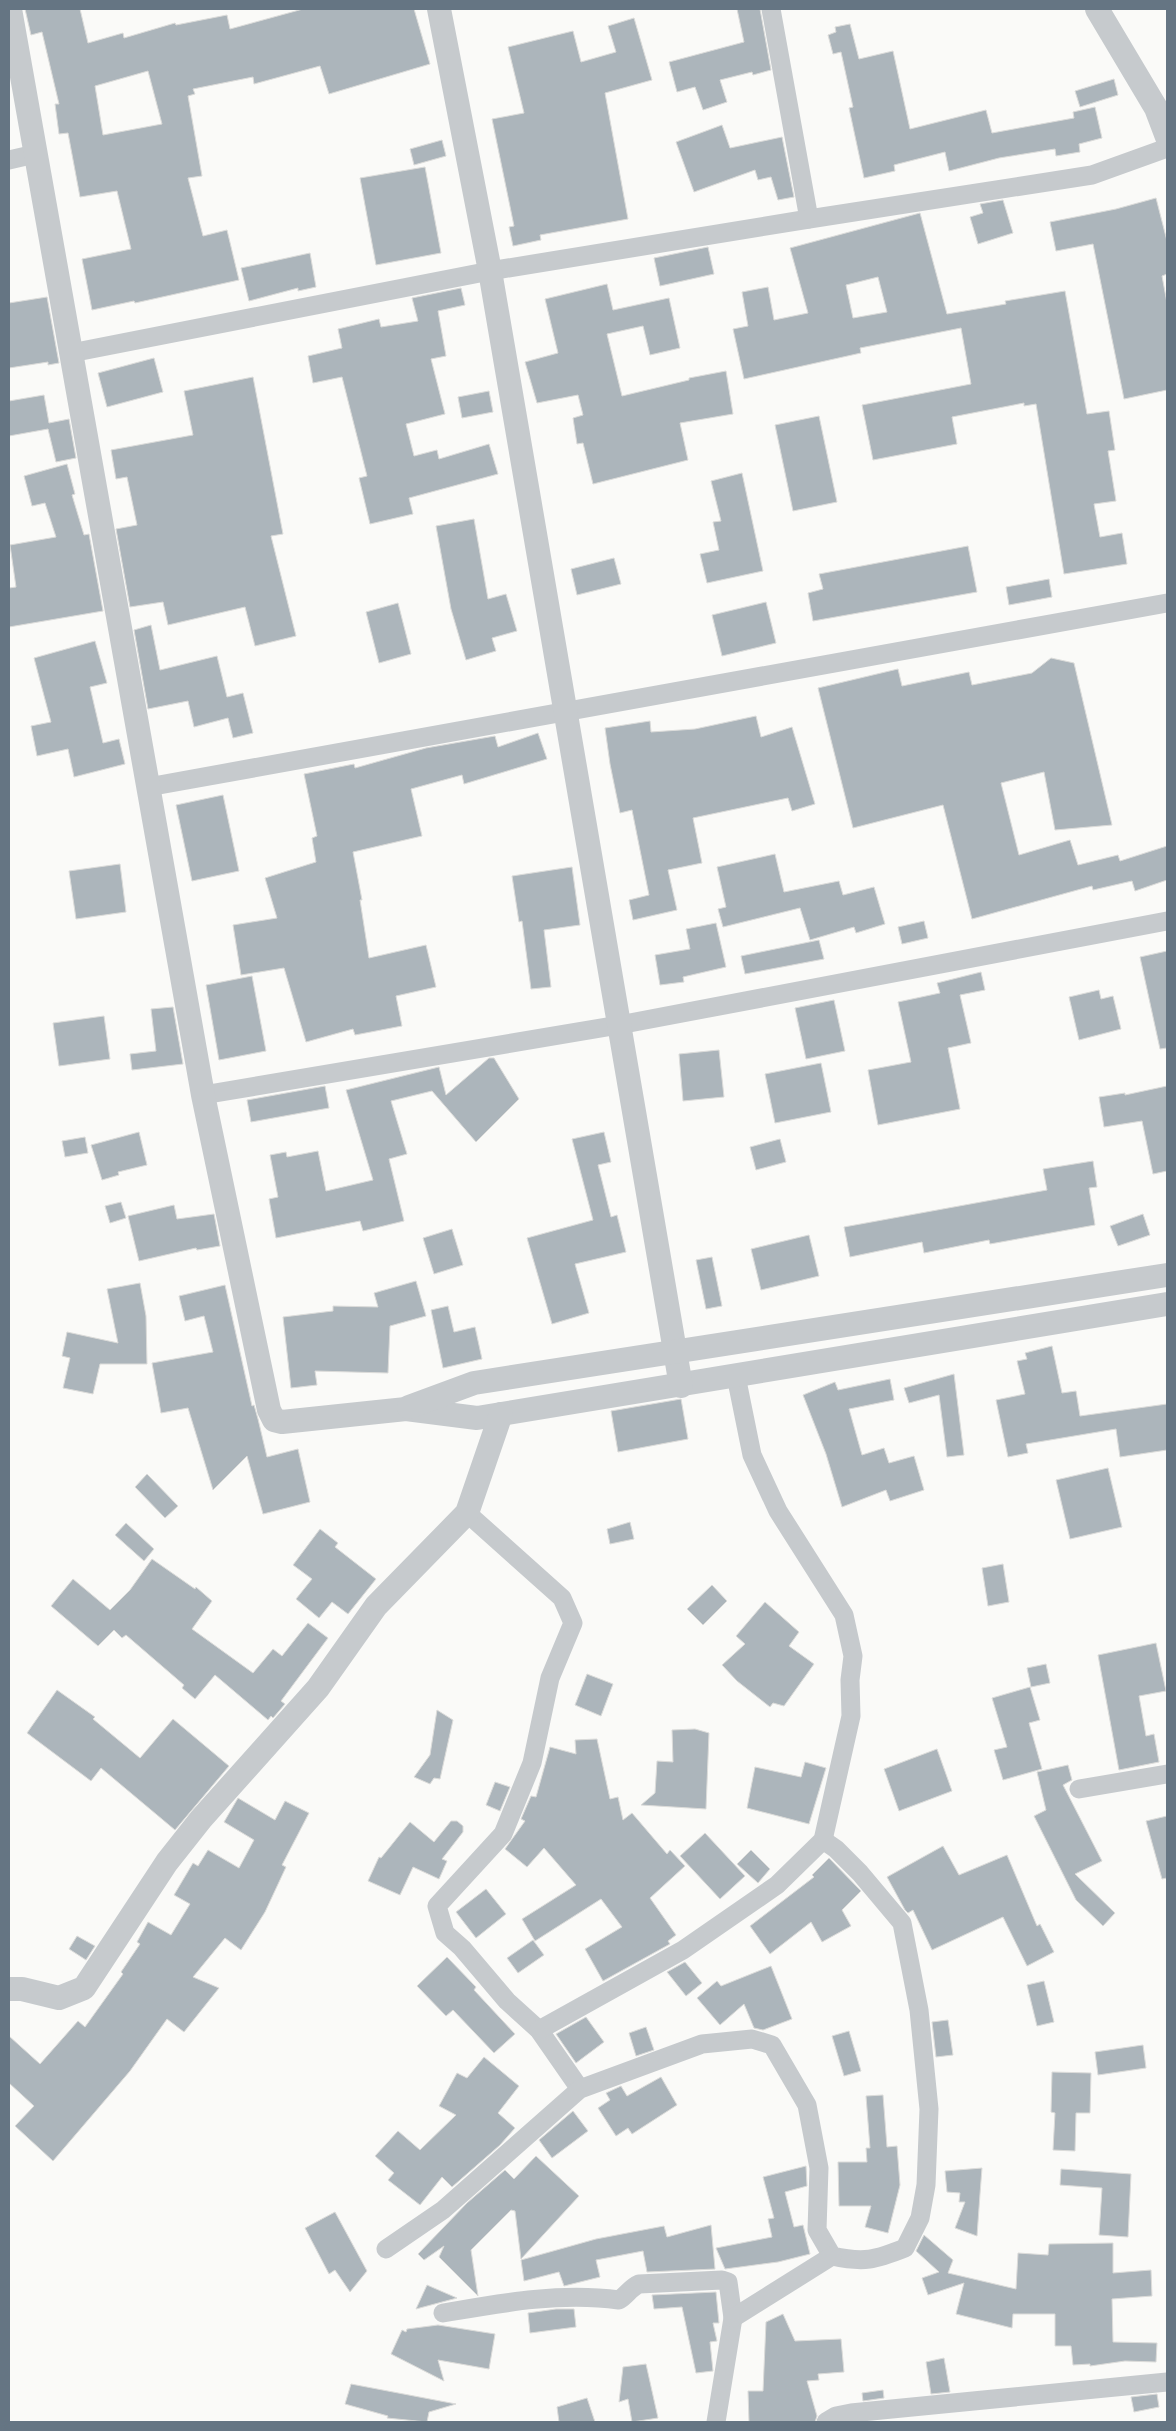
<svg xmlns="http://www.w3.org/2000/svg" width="1176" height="2431" viewBox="0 0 1176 2431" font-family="Arial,sans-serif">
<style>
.building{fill:#acb5bb;stroke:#dcdcda;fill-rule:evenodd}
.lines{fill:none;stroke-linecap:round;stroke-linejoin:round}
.minor{stroke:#c6cacd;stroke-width:19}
.tertiary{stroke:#c6cacd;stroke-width:24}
</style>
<rect width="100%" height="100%" fill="#fafaf8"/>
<g class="building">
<path d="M25 9H80L88 43 123 33 124 38 175 23 176 25 227 15 230 29 303 9H414L430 64 329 94 320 66 254 84 253 77 193 89 195 94 188 96 202 176 188 178 203 236 227 230 239 280 135 303 134 301 92 310 82 259 131 249 117 191 80 197 68 133 59 134 55 104H59L42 32 31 35ZM148 71 162 124 103 135 95 86Z"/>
<polygon points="737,9 760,9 771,70 753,75 752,72 720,80 727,102 703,110 695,87 677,92 669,62 744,42"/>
<polygon points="634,18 652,80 605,93 628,219 540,235 541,240 513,246 509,227 514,226 492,119 524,113 508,47 573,31 581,62 616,52 608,26"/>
<polygon points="850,24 859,59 893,51 910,129 986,110 992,133 1074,118 1073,112 1095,107 1102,138 1079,144 1080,152 1056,156 1055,149 999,158 949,171 945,152 894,165 895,171 864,178 849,108 853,107 841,52 833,54 828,35 836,32 835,27"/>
<polygon points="1114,79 1118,95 1080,107 1075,91"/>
<polygon points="722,125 730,148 782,137 794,197 778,200 771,177 758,180 755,170 694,192 676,142"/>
<polygon points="442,140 446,156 414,165 410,149"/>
<polygon points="425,167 441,253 376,265 360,178"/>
<polygon points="1156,198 1167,241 1167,274 1162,276 1167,303 1167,390 1124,399 1093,244 1056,251 1050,222 1116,209"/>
<polygon points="1003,200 1013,233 978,244 970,217 983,213 980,204"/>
<path d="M920 213 947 314 1006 304 1005 301 1065 291 1087 414 1109 411 1115 450 1108 451 1116 501 1094 504 1100 537 1122 533 1127 564 1064 574 1036 404 1024 406V403L952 417 957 444 873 460 862 405 971 384 961 328 860 348 861 353 744 379 733 329 748 326 742 292 768 287 774 320 808 313 790 248ZM878 277 887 312 853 318 846 285Z"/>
<polygon points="708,247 714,274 660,286 654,258"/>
<polygon points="310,253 316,287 298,291 298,288 249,301 241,268"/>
<polygon points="607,284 613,310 669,298 680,348 650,355 643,326 607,334 622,396 689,380 689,378 726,371 733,414 680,423 688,460 593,484 583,443 577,444 573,418 583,415 578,395 537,403 525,362 558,353 545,299"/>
<polygon points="461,288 465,305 438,311 446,356 431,359 445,414 406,424 414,456 437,450 439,459 489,444 498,474 409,498 413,514 370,524 359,478 367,476 342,377 313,383 308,356 342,348 338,329 379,319 381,327 418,321 412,298"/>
<polygon points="47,297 59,363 48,365 48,362 9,368 9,303"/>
<polygon points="154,358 163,392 107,407 98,373"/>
<polygon points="253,377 283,534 271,536 296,636 255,646 245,607 168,625 163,602 130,607 116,529 137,525 127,477 116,479 111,450 193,435 184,391"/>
<polygon points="489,391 493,412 462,418 458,397"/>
<polygon points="44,395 49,423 69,419 76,458 56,462 48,429 9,436 9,401"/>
<polygon points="819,416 837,502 793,511 775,425"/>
<polygon points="67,464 75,494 72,495 84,535 89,534 103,611 9,627 9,588 16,587 10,545 56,537 45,503 32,506 24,476"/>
<polygon points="742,473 763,571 707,583 700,554 719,550 713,522 721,521 711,481"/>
<polygon points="474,519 488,599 506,594 517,631 492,638 496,651 466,660 451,609 436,526"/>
<polygon points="968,546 977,592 813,621 808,593 823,589 819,574"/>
<polygon points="614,558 621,584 577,595 571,569"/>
<polygon points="1049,579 1052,597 1009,605 1006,587"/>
<polygon points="766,602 776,643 722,656 712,615"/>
<polygon points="398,603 411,654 379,663 366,612"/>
<polygon points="151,625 160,670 217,656 227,697 243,693 253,733 233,738 228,718 194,727 188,701 148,709 134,630"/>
<polygon points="95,641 107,683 90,687 103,743 119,739 125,764 74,777 68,749 37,756 31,726 51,722 34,658"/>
<polygon points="1051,658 1074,663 1112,825 1055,830 1044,772 1001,783 1019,855 1070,840 1078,865 1118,855 1120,861 1167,846 1167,880 1135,891 1132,881 1093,890 1092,886 972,919 943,805 853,828 818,688 898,669 902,686 969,672 972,685 1032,673"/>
<polygon points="756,716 761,737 792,727 815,804 792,811 788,798 693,818 702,863 668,870 677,910 633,920 629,900 649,895 632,810 620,813 610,764 605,728 650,721 651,732 695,729"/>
<polygon points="538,733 547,759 464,784 462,775 411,789 422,836 353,852 362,900 360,900 369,958 426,945 436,987 396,996 402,1026 355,1035 353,1029 306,1042 284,968 241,975 233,925 277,918 265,878 316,862 312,838 317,836 304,774 354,764 355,768 426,748 495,736 498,747"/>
<polygon points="223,795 239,871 192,881 176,805"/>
<polygon points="775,854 784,892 839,881 843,895 874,887 885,924 856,933 854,927 810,940 800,908 723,927 718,909 726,907 717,867"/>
<polygon points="120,864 126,912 76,919 69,871"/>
<polygon points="572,867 580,925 544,930 551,987 531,989 522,921 519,922 512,876"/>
<polygon points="924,921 928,938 902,944 898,927"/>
<polygon points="716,923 726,967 683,977 684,982 660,985 655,955 690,949 686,929"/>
<polygon points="819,940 824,959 745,974 741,956"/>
<polygon points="1167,951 1167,1048 1160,1049 1140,957"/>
<polygon points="981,972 985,990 960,995 971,1043 948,1048 960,1109 878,1125 868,1070 911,1062 898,1002 940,993 937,983"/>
<polygon points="252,976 266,1051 219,1060 206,985"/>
<polygon points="1099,990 1101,999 1113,996 1121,1029 1079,1040 1069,997"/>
<polygon points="834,1000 845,1051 806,1059 795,1008"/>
<polygon points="173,1007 183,1064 132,1070 130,1054 156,1051 151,1009"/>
<polygon points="104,1016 110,1059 59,1066 53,1023"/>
<polygon points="719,1050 724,1097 683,1101 679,1054"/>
<polygon points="489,1058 494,1058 519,1099 476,1142 432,1091 391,1101 407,1154 389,1159 404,1221 363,1231 360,1221 276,1238 269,1199 278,1197 270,1155 286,1152 287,1157 318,1151 326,1191 373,1180 346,1090 439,1067 446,1095"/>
<polygon points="821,1063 831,1112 775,1123 765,1074"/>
<polygon points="325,1086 329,1108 251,1122 247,1100"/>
<polygon points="1167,1086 1167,1171 1153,1174 1142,1121 1104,1127 1099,1097 1125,1093 1125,1095"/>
<polygon points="139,1132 147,1165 118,1172 119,1175 102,1180 91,1145"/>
<polygon points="604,1132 611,1162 598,1165 611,1217 617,1215 626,1252 575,1264 589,1313 552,1324 527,1238 593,1220 572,1139"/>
<polygon points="85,1137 88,1153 65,1157 62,1141"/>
<polygon points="780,1139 786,1162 756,1170 750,1147"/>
<polygon points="1093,1161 1097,1187 1089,1188 1095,1225 990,1244 989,1240 924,1253 922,1242 850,1257 844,1227 1047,1190 1043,1169"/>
<polygon points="121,1202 126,1218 110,1223 105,1206"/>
<polygon points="174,1205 177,1219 214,1214 220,1246 197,1250 196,1248 139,1261 128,1216"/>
<polygon points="1143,1214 1150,1235 1118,1246 1110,1226"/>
<polygon points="452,1229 463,1265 434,1274 423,1238"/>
<polygon points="809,1235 819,1276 761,1290 751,1249"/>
<polygon points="712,1257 722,1306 706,1309 696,1260"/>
<polygon points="416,1281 426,1316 390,1326 388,1373 315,1371 317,1385 291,1388 283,1317 333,1311 333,1306 378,1307 374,1293"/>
<polygon points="140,1283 146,1316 147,1364 100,1364 93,1394 63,1388 70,1358 62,1356 67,1332 118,1343 107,1289"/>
<polygon points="225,1285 252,1406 254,1405 258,1419 267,1457 298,1449 310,1502 263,1514 247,1456 213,1490 188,1408 161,1413 152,1363 213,1352 204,1316 185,1321 179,1296"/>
<polygon points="448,1306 454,1332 475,1327 482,1359 443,1368 431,1310"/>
<polygon points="1052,1346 1062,1393 1076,1391 1080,1416 1167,1404 1167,1450 1120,1457 1116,1429 1026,1444 1028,1453 1008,1457 996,1400 1025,1394 1017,1361 1027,1359 1025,1353"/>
<polygon points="954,1374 964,1455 947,1457 939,1395 909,1403 904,1388"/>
<polygon points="890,1379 894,1400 849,1409 862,1455 884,1448 889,1463 914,1456 924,1490 890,1501 886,1490 842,1507 826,1454 803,1395 835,1382 838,1390"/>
<polygon points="681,1399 688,1439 618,1452 611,1411"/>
<polygon points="1108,1468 1122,1527 1070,1539 1056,1480"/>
<polygon points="147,1474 178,1506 165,1518 135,1487"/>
<polygon points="630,1522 634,1539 610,1544 607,1529"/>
<polygon points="126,1523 154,1549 144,1561 115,1535"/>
<polygon points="320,1529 338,1543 335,1547 376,1579 348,1614 332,1602 319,1618 296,1599 312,1579 293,1565"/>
<polygon points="152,1559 195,1589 196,1587 212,1601 192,1629 253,1673 273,1649 282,1656 308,1623 328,1638 281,1701 285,1704 273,1718 271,1716 268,1720 215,1675 195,1699 182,1688 184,1685 126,1635 122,1638 114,1630 98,1646 51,1606 73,1579 110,1610 130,1590"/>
<polygon points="1003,1564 1009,1602 988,1606 982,1568"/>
<polygon points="712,1585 727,1601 703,1625 687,1609"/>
<polygon points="765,1602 799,1632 789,1646 814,1664 784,1706 773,1703 770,1707 737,1681 722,1665 745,1644 736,1636"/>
<polygon points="1156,1643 1166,1691 1139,1696 1146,1736 1154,1734 1159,1762 1119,1770 1098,1655"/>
<polygon points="1046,1664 1050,1683 1031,1687 1027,1668"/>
<polygon points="587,1674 613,1684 601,1716 575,1705"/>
<polygon points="1030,1687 1040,1720 1029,1723 1042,1769 1003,1780 994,1750 1007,1747 992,1698"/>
<polygon points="57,1690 95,1717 93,1719 140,1758 173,1719 229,1766 175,1830 101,1768 91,1781 27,1733"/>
<polygon points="437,1710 453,1720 440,1779 434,1778 430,1784 414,1777 430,1755"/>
<polygon points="695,1729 709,1733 706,1809 641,1805 655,1793 657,1761 673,1762 672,1730"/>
<polygon points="597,1739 610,1799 618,1797 623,1820 632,1813 667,1854 670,1850 685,1866 650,1898 676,1935 668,1941 670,1944 603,1981 585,1949 622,1927 601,1899 535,1941 522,1919 576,1885 544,1848 527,1867 505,1849 525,1821 521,1819 531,1796 536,1797 550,1747 576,1754 575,1740"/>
<polygon points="937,1749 952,1791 899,1811 884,1769"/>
<polygon points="805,1762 826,1768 809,1824 747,1808 755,1767 801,1777"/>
<polygon points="1068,1765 1072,1780 1063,1785 1102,1861 1075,1874 1115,1913 1103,1926 1076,1900 1034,1816 1046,1810 1037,1772"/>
<polygon points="495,1782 510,1787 500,1811 486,1805"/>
<polygon points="238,1798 275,1820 285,1801 309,1813 282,1865 286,1867 265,1912 241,1950 225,1938 193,1977 219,1988 184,2032 167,2019 130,2071 53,2161 15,2126 34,2106 9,2083 9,2036 40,2064 78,2021 85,2027 123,1974 121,1972 140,1944 137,1942 148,1922 171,1935 190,1904 174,1895 193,1863 198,1866 208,1850 239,1868 254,1840 224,1822"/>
<polygon points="1167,1816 1167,1878 1162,1879 1146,1821"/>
<polygon points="451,1821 457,1821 463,1826 463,1832 442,1859 447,1861 439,1879 413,1867 400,1895 368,1881 379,1857 381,1858 410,1822 434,1842"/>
<polygon points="705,1833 745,1876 720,1899 680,1856"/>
<polygon points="943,1846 959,1875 1007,1855 1037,1926 1040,1924 1054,1952 1027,1966 1003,1917 932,1950 913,1910 908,1913 905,1910 887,1877"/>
<polygon points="751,1850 770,1869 758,1883 737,1864"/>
<polygon points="829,1858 861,1891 842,1910 851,1926 822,1942 811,1922 770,1954 750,1926 814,1877 812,1875"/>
<polygon points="486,1889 506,1914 476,1938 456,1912"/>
<polygon points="77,1936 95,1946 86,1960 69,1949"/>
<polygon points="533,1940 544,1955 518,1973 507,1958"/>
<polygon points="447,1957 476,1987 474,1990 515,2034 494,2053 453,2010 446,2016 417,1986"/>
<polygon points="685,1962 702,1983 686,1996 667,1972"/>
<polygon points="771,1966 792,2019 763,2030 754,2028 744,2004 720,2025 697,1998 717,1981 721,1986"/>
<polygon points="1044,1981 1054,2022 1037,2026 1027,1985"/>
<polygon points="586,2017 604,2042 576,2063 556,2034"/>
<polygon points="948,2020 953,2055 936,2057 932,2022"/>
<polygon points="646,2027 654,2050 636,2056 629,2033"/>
<polygon points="849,2031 861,2071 844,2076 832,2036"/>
<polygon points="1143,2045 1146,2068 1098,2075 1095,2052"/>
<polygon points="484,2057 519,2086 498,2113 515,2128 500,2145 452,2187 442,2177 420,2205 388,2180 394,2173 375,2156 398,2131 420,2150 456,2115 439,2106 457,2073 467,2078"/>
<polygon points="1052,2072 1091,2073 1090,2113 1076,2113 1075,2151 1053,2150 1055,2113 1051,2112"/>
<polygon points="661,2077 677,2105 632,2134 628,2128 616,2136 598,2108 610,2100 606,2093 621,2086 627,2096"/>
<polygon points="883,2095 887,2147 897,2146 900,2185 888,2233 865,2227 871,2206 839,2206 838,2162 867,2162 866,2148 870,2148 866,2096"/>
<polygon points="573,2111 588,2131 552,2158 539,2140"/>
<polygon points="536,2156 579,2196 521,2259 515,2211 511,2210 471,2250 478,2296 439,2257 444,2246 424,2260 418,2254 467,2203 505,2170 514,2179"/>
<polygon points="806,2166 807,2186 785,2192 794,2227 803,2225 810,2254 778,2262 725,2269 716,2248 772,2237 768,2219 774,2218 763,2177"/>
<polygon points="982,2168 980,2194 977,2236 955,2228 965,2202 959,2202 960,2193 947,2192 945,2171"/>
<polygon points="1061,2169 1131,2174 1128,2237 1099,2235 1102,2188 1060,2185"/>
<polygon points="335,2212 367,2271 350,2292 335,2270 329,2274 305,2228"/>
<polygon points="711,2225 715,2269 647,2272 643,2251 596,2260 600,2277 564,2286 559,2272 524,2281 521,2260 596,2239 664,2226 667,2237"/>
<polygon points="924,2235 953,2260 948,2273 1016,2289 1018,2253 1048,2255 1049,2244 1113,2243 1113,2273 1151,2270 1152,2296 1112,2299 1113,2342 1157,2343 1156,2362 1125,2361 1090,2366 1090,2364 1073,2365 1071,2346 1055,2346 1055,2314 1013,2314 1012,2328 956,2314 964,2283 928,2295 922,2278 939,2272 916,2251"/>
<polygon points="427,2285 457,2298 416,2309"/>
<polygon points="716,2292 719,2323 713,2323 717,2341 710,2342 713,2371 696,2373 682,2307 654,2309 652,2295"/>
<polygon points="556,2309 574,2309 576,2327 530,2333 528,2313"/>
<polygon points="783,2314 795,2341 841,2339 844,2372 818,2374 819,2380 807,2381 817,2416 815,2422 749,2422 748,2391 763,2391 766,2322"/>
<polygon points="438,2325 495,2334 489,2369 438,2360 444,2381 391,2354 402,2330 406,2332 407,2329"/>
<polygon points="944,2358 950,2392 931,2394 926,2362"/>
<polygon points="646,2364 658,2418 632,2422 628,2399 619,2402 623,2367"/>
<polygon points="351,2384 456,2404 429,2412 427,2422 387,2418 388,2416 345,2404"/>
<polygon points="883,2390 884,2398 863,2401 862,2393"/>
<polygon points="1157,2394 1159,2407 1134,2412 1131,2397"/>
<polygon points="587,2398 595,2422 559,2422 557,2407"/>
</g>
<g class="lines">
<g class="minor">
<polyline points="771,9 809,219"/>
<polyline points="9,160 35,154"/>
<polyline points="71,353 490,271 809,219 1092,175 1167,148"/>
<polyline points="148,787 1167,603"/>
<polyline points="203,1095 619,1025 1167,921"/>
<polyline points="467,1513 562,1598 573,1623 550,1678 532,1763 503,1834 437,1906 445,1933 462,1948 507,2001 539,2030 580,2089"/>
<polyline points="1079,1789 1167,1774"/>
<polyline points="539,2030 683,1950 777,1885 823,1840 851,1716 850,1680 853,1656 844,1615 778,1511 752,1455 736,1376"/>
<path d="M386 2249 443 2210 580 2089 702 2044 752 2039 772 2045 807 2105 819 2168 817 2230 832 2256C864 2263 875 2260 905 2248L920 2218 926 2185 929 2109 919 2010 902 1923 860 1873 836 1849 823 1840"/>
<path d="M443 2313C501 2303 560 2292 619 2300 627 2295 630 2288 639 2284L722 2280 728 2282 733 2318 716 2422"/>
<polyline points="733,2318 832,2256"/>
<polyline points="826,2422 836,2416 851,2413 1167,2382"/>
</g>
<g class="tertiary">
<polyline points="10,9 203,1095 269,1410 274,1420 282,1422 406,1409 477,1418 1167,1304"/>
<polyline points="439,9 490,271 681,1386"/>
<polyline points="1097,9 1156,108 1167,137"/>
<polyline points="409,1407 474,1383 1167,1275"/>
<polyline points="9,1989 22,1989 59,1998 84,1988 167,1862 201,1819 318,1688 376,1606 467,1513 501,1414"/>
</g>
</g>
<rect width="1176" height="2431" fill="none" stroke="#657583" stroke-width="20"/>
</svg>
